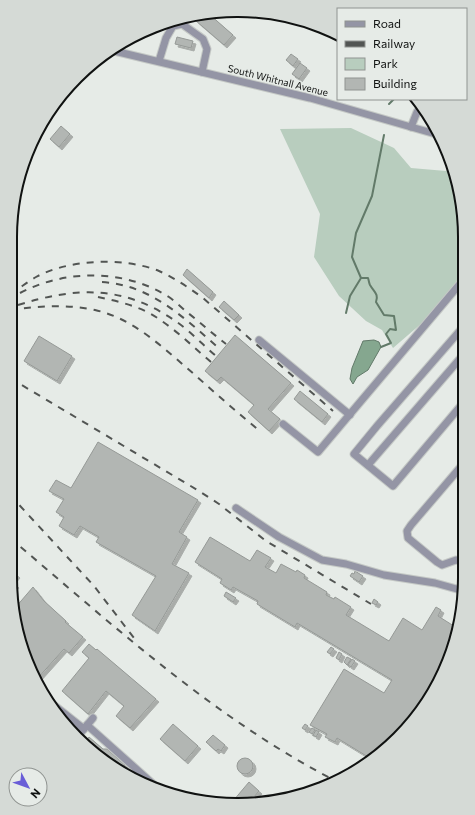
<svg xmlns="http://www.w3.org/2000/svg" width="475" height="815" viewBox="0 0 475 815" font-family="Commissioner,sans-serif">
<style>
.green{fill:#b8cdbe}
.water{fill:#85a78f;stroke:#627a69}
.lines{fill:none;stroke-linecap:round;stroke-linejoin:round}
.stream{stroke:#627a69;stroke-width:2}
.building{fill:#b2b6b3;stroke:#959996;filter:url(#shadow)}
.minor-casing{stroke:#c4c8c5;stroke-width:9}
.minor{stroke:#9495a5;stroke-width:7}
.rail{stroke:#525553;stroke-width:2;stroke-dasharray:7 7;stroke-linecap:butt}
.labels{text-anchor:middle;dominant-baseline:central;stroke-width:3;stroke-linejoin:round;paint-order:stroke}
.street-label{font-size:10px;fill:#101211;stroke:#e6ebe7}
.rim{fill:none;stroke:#101211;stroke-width:2}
</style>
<defs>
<filter id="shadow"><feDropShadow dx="3" dy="3" stdDeviation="0" flood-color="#0004"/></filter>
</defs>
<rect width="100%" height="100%" fill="#e6ebe7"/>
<path class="green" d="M351 128 394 148 411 168 446 171 452 165C466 199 464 237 464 273L422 323 393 348 382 330 366 321 339 296 314 257 320 214 280 129Z"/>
<polygon class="water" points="374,340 379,342 381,347 368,370 357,377 353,384 350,379 352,368 363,341"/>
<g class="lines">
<g class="stream">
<polyline points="389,104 394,99"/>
<polyline points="361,278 352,257 356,233 372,196 384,135"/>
<path d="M361 278H368C369 281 369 283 370 285 374 292 379 294 376 302L384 315 394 316 396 330 390 329 386 334 391 343 381 347"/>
<polyline points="346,313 350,296 361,278"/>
</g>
</g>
<g class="building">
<polygon points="200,14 209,14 233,35 224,45 195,20"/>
<polygon points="177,37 193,41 191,48 175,44"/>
<polygon points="291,54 298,59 293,66 286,60"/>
<polygon points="300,63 307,68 299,79 292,74"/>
<polygon points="61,126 70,134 59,147 50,139"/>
<polygon points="187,269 213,292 209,298 183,275"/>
<polygon points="224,301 239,315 234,320 219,307"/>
<polygon points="235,335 291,383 268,409 280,419 269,431 248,412 254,405 221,377 217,381 205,371"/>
<polygon points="39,336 72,356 57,381 24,361"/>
<polygon points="300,391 328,414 322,422 294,399"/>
<polygon points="98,442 198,500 179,532 187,537 172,564 189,573 155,631 132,615 156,576 96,542 99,537 80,526 74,535 59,526 64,517 56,512 64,499 49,491 56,480 71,488"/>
<polygon points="210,537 250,561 257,550 271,558 265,567 276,573 281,564 296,572 297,570 305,575 304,578 327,592 326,595 334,599 335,597 351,607 346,615 389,641 403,618 422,630 436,607 441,610 438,616 457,628 453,651 427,704 376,758 373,760 337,738 335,742 325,737 327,734 310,725 344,669 384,693 392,680 297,623 295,627 257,604 258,601 233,587 231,590 220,583 222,579 195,562"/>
<polygon points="10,569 17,575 12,581 16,585 12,590"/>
<polygon points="355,571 363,576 359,582 350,576 352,573 354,574"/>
<polygon points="33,587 44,601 66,621 65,622 83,637 69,653 64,649 37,679 22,650 15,608"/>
<polygon points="226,592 236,598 233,602 224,596"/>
<polygon points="374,599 378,602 376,605 372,603"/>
<polygon points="89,644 96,650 97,649 156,699 130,728 116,716 124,706 106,691 88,714 62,691 89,658 82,652"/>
<polygon points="331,647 334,649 330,654 327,652"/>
<polygon points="339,652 342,654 339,660 336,658"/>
<polygon points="347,657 351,659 347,665 344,662"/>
<polygon points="352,659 355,661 351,667 348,665"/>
<polygon points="173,724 198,746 185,761 160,739"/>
<polygon points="305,724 308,726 305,730 302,728"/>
<polygon points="312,728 315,730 312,734 309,732"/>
<polygon points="316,730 319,732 316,737 313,735"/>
<polygon points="213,735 225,745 221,751 218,749 216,751 206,742"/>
<polygon points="89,737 103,749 107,749 125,765 121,770 99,758 84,743"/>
<circle cx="245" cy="766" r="8"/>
<polygon points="249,782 259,791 249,803 238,805 224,803 229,797 233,801"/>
</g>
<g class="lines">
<g class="minor-casing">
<g id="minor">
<polyline points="110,50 310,98 439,135"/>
<polyline points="159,61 166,38 173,26 182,24 203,39 207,49 202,72"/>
<polyline points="411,127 417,112 422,106"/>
<polyline points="464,326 377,426 354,454 393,486 464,402"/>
<polyline points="259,340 350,415"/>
<polyline points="283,424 318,452 464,279"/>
<polyline points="464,463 411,525 407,531 408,538 437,562 442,565 456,560 464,562"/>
<polyline points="368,465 464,354"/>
<polyline points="236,508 279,537 322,560 346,564 384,575 435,583 464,591"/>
<polyline points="51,705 55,706 84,729"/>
<polyline points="87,725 162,792"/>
<polyline points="78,736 93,718"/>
</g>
</g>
<use href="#minor" class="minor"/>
<g class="rail">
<path d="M102 282C152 285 185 319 221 350"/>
<path d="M20 293C66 269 125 269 169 297 176 302 182 308 188 313 201 323 213 334 226 344"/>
<path d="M10 294C19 289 27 282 36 277 69 259 124 257 159 271 175 278 189 288 203 298L333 411"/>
<path d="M98 297C116 301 135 305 151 314 173 327 191 345 211 362"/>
<path d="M18 305C76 287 122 285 174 320 189 330 202 344 216 356"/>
<path d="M10 310C39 306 67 304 95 310 135 319 164 349 194 374 216 394 238 413 261 432"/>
<polyline points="10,378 199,491 219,504 266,541 371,604"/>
<polyline points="10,495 94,586 134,638"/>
<path d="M10 538C113 625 214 718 334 780"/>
</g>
</g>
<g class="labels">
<g class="street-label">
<text transform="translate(278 80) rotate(14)">South Whitnall Avenue</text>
</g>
</g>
<path d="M0 0H475V815H0ZM237 17H238A220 220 0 0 1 458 237V578A220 220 0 0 1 238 798H237A220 220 0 0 1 17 578V237A220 220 0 0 1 237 17Z" fill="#d5dad6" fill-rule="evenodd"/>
<path class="rim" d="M237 17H238A220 220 0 0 1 458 237V578A220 220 0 0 1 238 798H237A220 220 0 0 1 17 578V237A220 220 0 0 1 237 17Z"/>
<rect x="337" y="8" width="130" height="92" fill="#e6ebe7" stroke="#909491"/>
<rect x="345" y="21" width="20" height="6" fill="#9495a5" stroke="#909491"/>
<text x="373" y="28" font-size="12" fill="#101211">Road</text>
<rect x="345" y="41" width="20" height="6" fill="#525553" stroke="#909491"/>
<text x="373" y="48" font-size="12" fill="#101211">Railway</text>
<rect x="345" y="58" width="20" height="12" fill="#b8cdbe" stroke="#909491"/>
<text x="373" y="68" font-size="12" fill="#101211">Park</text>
<rect x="345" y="78" width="20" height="12" fill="#b2b6b3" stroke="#909491"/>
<text x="373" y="88" font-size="12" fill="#101211">Building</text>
<g transform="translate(28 787) rotate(131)"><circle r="19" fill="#e6ebe7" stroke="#909491"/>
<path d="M0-3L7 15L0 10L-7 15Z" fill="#695dd7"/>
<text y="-6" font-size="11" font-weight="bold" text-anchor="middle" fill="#101211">N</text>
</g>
</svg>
